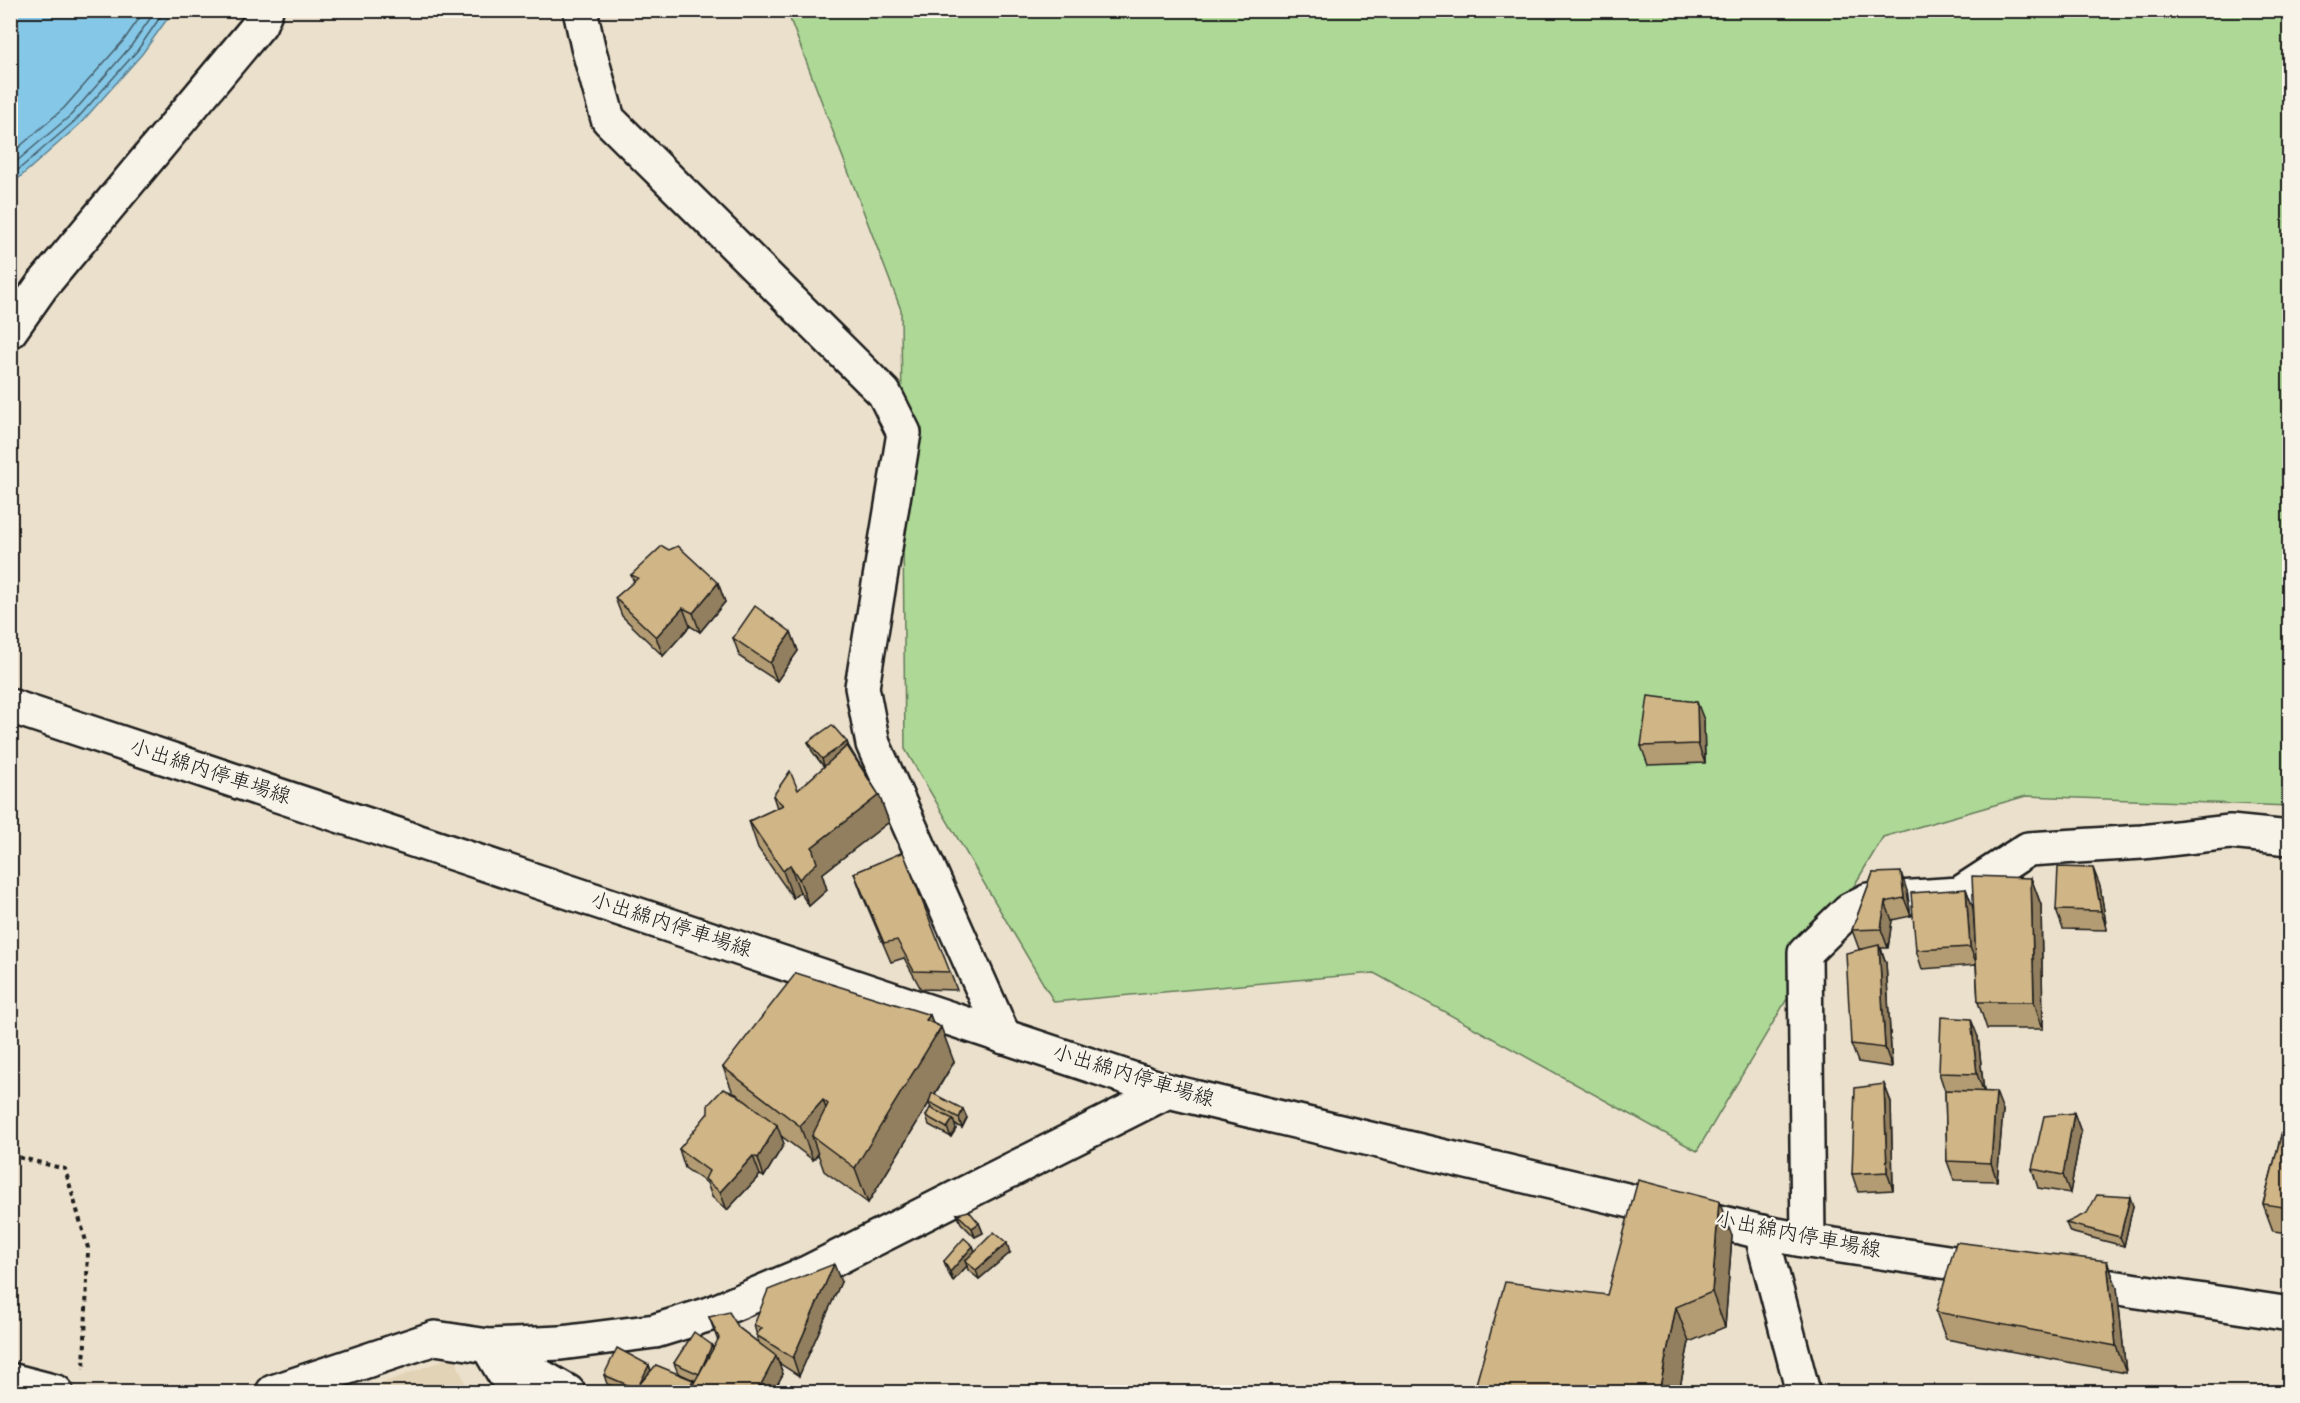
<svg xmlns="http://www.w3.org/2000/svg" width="2300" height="1403" viewBox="0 0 2300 1403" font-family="'Indie Flower','Klee One',sans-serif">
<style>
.built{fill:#e3d3b6}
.green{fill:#add896;stroke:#647a59;stroke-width:1.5}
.water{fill:#85c7e6;stroke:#5b8395;stroke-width:1.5}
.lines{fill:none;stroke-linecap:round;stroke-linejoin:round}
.shore{stroke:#46606d;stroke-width:1.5}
.street-casing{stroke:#1c1c1c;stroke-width:38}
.secondary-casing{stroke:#1c1c1c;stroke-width:38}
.path{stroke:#1c1c1c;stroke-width:4;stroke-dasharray:4.5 4.5;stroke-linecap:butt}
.street{stroke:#f7f3e8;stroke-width:33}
.secondary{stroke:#f7f3e8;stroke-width:33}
.wall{fill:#b39c73;stroke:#1c1c1c;stroke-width:1.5}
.shaded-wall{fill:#927f5e;stroke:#1c1c1c;stroke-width:1.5}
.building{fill:#d0b586;stroke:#1c1c1c;stroke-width:1.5}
.labels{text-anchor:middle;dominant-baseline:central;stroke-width:4.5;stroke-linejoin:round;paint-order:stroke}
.street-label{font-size:21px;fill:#1c1c1c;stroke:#f7f3e8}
</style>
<rect width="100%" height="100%" fill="#ebe0cb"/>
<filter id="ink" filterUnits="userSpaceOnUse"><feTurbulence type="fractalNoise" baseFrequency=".0167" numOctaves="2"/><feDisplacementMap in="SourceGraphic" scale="12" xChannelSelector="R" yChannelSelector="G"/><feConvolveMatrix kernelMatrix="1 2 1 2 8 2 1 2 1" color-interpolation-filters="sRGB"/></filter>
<g filter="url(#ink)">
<polygon class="built" points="454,1356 469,1392 359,1392"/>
<polygon class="green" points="787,11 2289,11 2289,806 2026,796 1883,837 1697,1151 1374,973 1054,1002 905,749 901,310"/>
<polygon class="water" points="11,10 173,11 142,54 80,124 11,185"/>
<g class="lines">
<g class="shore">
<polyline points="10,155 64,108 124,40 145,10"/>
<polyline points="10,167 71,115 131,46 156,10"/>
<polyline points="10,177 76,120 137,51 165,10"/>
</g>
<g class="street-casing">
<g id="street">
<polyline points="580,10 588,47 608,119 884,393 904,433 862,687 873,744 1004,1037"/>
<polyline points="10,331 41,287 260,24 266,10"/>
<polyline points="1761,1232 1803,1392"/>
<polyline points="1808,1241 1805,953 1849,910 1868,900 1959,894 2028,849 2142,842 2230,832 2290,838"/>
<polyline points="488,1346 568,1392"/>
<polyline points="489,1348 515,1392"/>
<polyline points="10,1380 56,1392"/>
<polyline points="273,1392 435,1338 488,1346 561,1343 655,1331 710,1314 807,1273 1168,1091"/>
</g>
</g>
<g class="secondary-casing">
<g id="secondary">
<polyline points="10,706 1168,1091 1761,1232 1808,1241 1994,1269"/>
<polyline points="2072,1281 2290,1314"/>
</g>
</g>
<polyline class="path" points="10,1155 65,1169 88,1248 84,1370"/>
<use href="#street" class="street"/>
<use href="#secondary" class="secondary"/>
</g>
<g class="wall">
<polygon points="631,575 718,583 725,602 700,632 690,626 663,656 622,616 615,598 634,582"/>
<polygon points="791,632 798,651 777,681 740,657 733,638"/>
<polygon points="1704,720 1705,763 1648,765 1641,746"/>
<polygon points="808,742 847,742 849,747 879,795 889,822 822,874 827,890 809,906 800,892 793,898 758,848 749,821 777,808 773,796 798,790 824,767 812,751"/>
<polygon points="854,873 950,972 957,990 921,989 904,958 891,962 861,892"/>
<polygon points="1873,873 1907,891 1911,916 1892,920 1888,948 1881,948 1886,963 1892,1067 1858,1062 1851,1044 1864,949 1859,949 1852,930"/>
<polygon points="2031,878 2041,905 2043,1029 1987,1029 1978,1002 1976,965 1922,969 1916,950 1966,889 1973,908 1975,938"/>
<polygon points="2100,886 2107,930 2063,929 2056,910"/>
<polygon points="930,1015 933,1023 954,1062 935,1094 967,1118 962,1128 954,1124 956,1129 951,1137 929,1125 926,1116 931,1108 929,1103 868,1203 824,1171 818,1154 813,1160 781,1136 784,1144 764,1177 760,1175 727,1210 712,1197 707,1183 685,1168 679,1149 733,1093 723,1067"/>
<polygon points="1978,1037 1984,1091 2003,1110 1997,1181 1954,1180 1947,1161 1945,1091 1939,1073"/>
<polygon points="1884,1084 1891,1102 1893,1190 1858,1192 1852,1174"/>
<polygon points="2289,1105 2289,1233 2273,1231 2263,1204"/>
<polygon points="2074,1113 2081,1132 2070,1193 2038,1188 2032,1169"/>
<polygon points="2133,1206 2124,1246 2070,1232 2066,1223"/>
<polygon points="957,1214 979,1223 983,1233 975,1237 961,1223"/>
<polygon points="1732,1236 1725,1327 1689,1342 1679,1392 1479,1392 1476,1384 1607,1295"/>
<polygon points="973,1246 975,1251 1010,1253 979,1279 968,1270 967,1266 953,1281 947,1271 944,1261"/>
<polygon points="2107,1261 2117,1288 2126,1373 1946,1339 1936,1312"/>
<polygon points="841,1282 799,1376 779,1363 783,1374 773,1392 627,1392 607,1384 604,1375 649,1365 651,1371 693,1380 694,1383 696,1381 678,1373 674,1363 712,1345 713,1349 718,1341 709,1317 739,1328 759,1343 754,1325"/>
</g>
<g class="shaded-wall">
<polygon points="718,583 725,602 700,632 693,613"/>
<polygon points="683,608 690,626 663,656 656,637"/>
<polygon points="791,632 798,651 777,681 770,663"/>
<polygon points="1697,702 1704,720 1705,763 1698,744"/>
<polygon points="847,742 850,752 825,769 822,759"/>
<polygon points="879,795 889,822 822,874 827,890 809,906 799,879 812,847"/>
<polygon points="790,865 800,892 793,898 783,871"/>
<polygon points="2093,868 2100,886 2107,930 2101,911"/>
<polygon points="1901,872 1907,891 1911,916 1904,898"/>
<polygon points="2031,878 2041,905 2043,1029 2034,1002"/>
<polygon points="1966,889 1973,908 1977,965 1970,947"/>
<polygon points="1885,902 1892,920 1888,948 1881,929"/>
<polygon points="1879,945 1886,963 1892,1067 1885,1048"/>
<polygon points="930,1015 937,1035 941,1027 954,1062 868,1203 855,1168 926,1020"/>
<polygon points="1971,1019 1978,1037 1984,1093 1977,1074"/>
<polygon points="1884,1084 1891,1102 1893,1190 1887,1172"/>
<polygon points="1996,1092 2003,1110 1997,1181 1991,1163"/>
<polygon points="823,1100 835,1135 812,1136 818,1154 813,1160 800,1126"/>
<polygon points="963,1109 967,1118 962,1128 959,1118"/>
<polygon points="2074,1113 2081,1132 2070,1193 2063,1175"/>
<polygon points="953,1119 956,1129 951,1137 947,1128"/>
<polygon points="777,1125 784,1144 764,1177 758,1158"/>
<polygon points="753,1156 760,1175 727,1210 720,1192"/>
<polygon points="2130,1197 2133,1206 2124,1246 2120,1237"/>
<polygon points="1719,1201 1732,1236 1725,1327 1712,1292"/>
<polygon points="979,1223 983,1233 975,1237 972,1228"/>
<polygon points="1007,1243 1010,1253 979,1279 976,1270"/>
<polygon points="973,1246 976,1255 965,1261 967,1266 953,1281 950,1272"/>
<polygon points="2107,1261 2117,1288 2126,1373 2116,1346"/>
<polygon points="834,1264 841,1282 799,1376 793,1358"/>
<polygon points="1676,1307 1689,1342 1679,1392 1659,1392"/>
<polygon points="712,1345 715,1354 699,1374"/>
<polygon points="776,1356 783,1374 773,1392 757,1392"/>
<polygon points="649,1365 652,1375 638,1386"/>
<polygon points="693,1380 697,1389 695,1392 687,1392"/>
</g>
<g class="building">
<polygon points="662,546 669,550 678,546 718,583 693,613 683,608 656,637 615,598 638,578 631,575"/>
<polygon points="755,606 791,632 770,663 733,638"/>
<polygon points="1648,696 1697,702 1698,744 1641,746"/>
<polygon points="832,725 847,742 822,759 808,742"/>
<polygon points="847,746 879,795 812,847 817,863 799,879 790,865 783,871 749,821 783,805 773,796 790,771 798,790"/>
<polygon points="903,852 950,972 914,971 897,940 884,943 854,873"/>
<polygon points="2058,867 2093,868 2101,911 2056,910"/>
<polygon points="1901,872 1904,898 1885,902 1881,929 1852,930 1873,873"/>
<polygon points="1972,876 2031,878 2034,1002 1978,1002"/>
<polygon points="1966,889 1970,947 1916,950 1911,893"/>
<polygon points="1879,945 1885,1048 1851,1044 1846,953"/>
<polygon points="796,973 930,1015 926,1020 941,1027 855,1168 812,1136 828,1104 823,1100 800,1126 723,1067"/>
<polygon points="1941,1017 1971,1019 1977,1074 1939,1073"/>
<polygon points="1884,1084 1887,1172 1852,1174 1855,1088"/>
<polygon points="723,1089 736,1094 777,1125 758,1158 753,1156 720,1192 705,1179 709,1171 679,1149 708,1113 708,1105"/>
<polygon points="1945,1090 1996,1092 1991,1163 1947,1161"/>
<polygon points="932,1093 963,1109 959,1118 929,1102"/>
<polygon points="2289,1105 2289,1208 2263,1204"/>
<polygon points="930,1108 953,1119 947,1128 926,1116"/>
<polygon points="2074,1113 2063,1175 2032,1169 2044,1116"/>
<polygon points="1638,1180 1719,1201 1712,1292 1676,1307 1659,1392 1518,1392 1476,1384 1505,1282 1607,1295"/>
<polygon points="2097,1195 2130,1197 2120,1237 2066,1223 2087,1213"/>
<polygon points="969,1211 979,1223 972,1228 957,1214"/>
<polygon points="994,1232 1007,1243 976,1270 965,1261"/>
<polygon points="964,1238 973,1246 950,1272 944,1261"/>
<polygon points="1956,1242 2107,1261 2116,1346 1936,1312"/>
<polygon points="834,1264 793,1358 756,1335 762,1328 754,1325 768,1290"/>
<polygon points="729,1312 739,1328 776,1356 757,1392 689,1392 719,1338 709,1317"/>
<polygon points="694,1332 712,1345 699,1374 674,1363"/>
<polygon points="617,1348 649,1365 637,1389 604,1375"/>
<polygon points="656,1365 693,1380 687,1392 650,1392 638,1386"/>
<polygon points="2087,1387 2126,1391 2126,1392 2087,1392"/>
</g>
</g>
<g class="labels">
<g class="street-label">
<text transform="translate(210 773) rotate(18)">小出綿内停車場線</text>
<text transform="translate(671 926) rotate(18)">小出綿内停車場線</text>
<text transform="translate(1133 1077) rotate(17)">小出綿内停車場線</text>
<text transform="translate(1798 1236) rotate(11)">小出綿内停車場線</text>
</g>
</g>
<rect width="2300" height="1403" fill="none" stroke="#f7f3e8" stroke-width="36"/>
<rect x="18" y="18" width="2264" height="1367" fill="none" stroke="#1c1c1c" stroke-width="2" filter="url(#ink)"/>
</svg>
